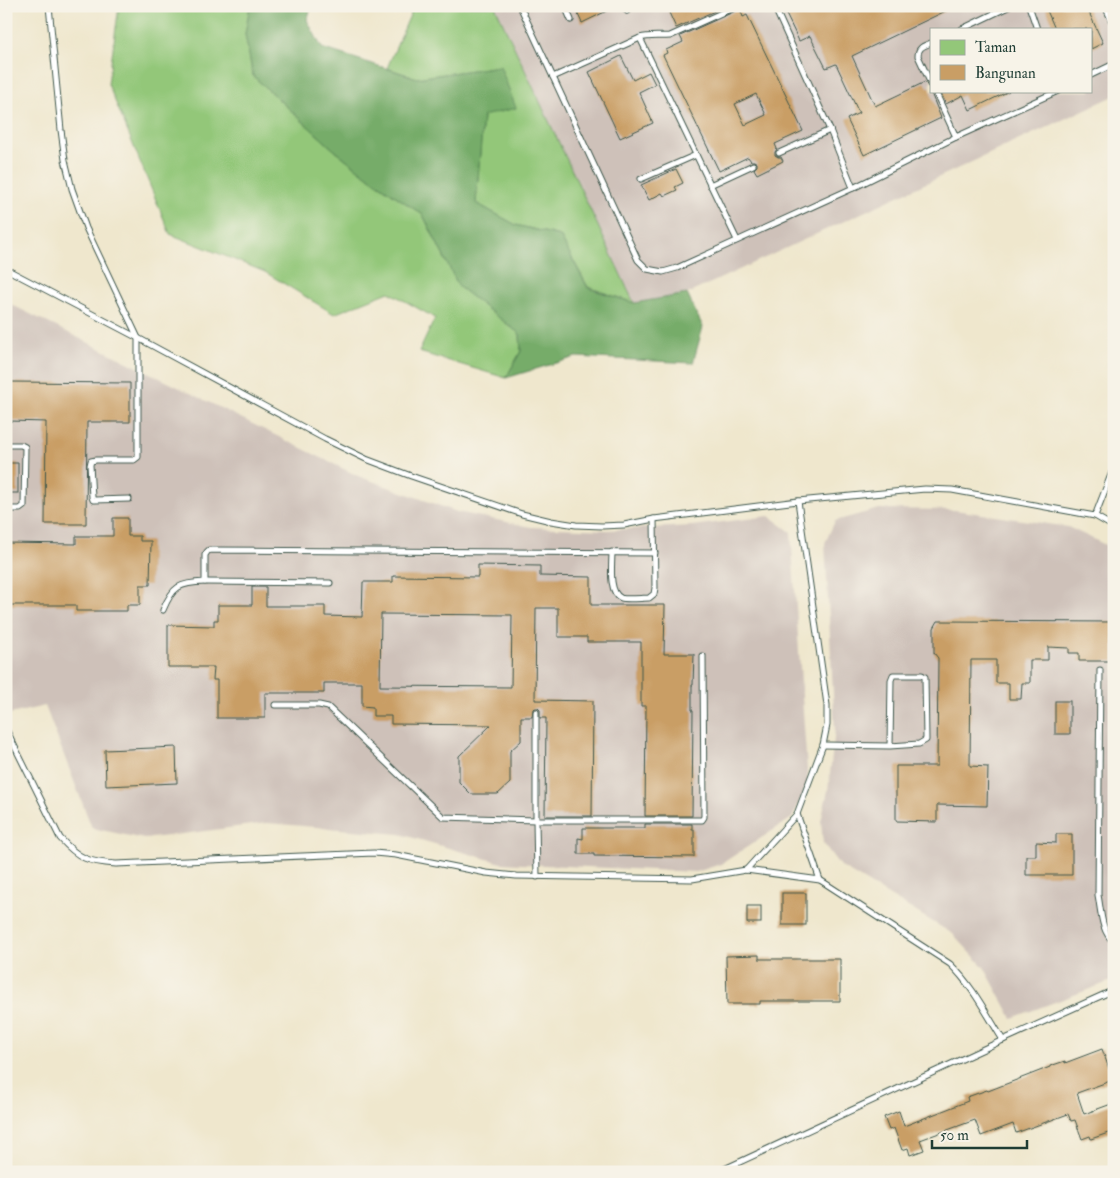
<svg xmlns="http://www.w3.org/2000/svg" width="1120" height="1178" viewBox="0 0 1120 1178" font-family="'IM FELL Double Pica',serif">
<style>
.industrial{fill:#cec1b9;fill-rule:evenodd}
.green{fill:#93c779;stroke:#598256}
.forest{fill:#76ac69;stroke:#4a744e}
.building{fill:#c99e65;fill-rule:evenodd}
.lines{fill:none;stroke-linecap:round;stroke-linejoin:round}
.service-casing{stroke:#3e564b;stroke-width:7}
.service{stroke:#fff;stroke-width:5}
</style>
<rect width="100%" height="100%" fill="#f7f3e8"/>
<filter id="ink" filterUnits="userSpaceOnUse"><feTurbulence type="fractalNoise" baseFrequency=".02" numOctaves="2"/><feDisplacementMap in="SourceGraphic" scale="10" xChannelSelector="R" yChannelSelector="G"/><feConvolveMatrix kernelMatrix="1 2 1 2 8 2 1 2 1" color-interpolation-filters="sRGB"/></filter>
<filter id="wash" filterUnits="userSpaceOnUse"><feTurbulence type="fractalNoise" baseFrequency=".0096" numOctaves="4" result="noise"/><feDisplacementMap in="SourceGraphic" scale="20" xChannelSelector="R" yChannelSelector="G"/><feGaussianBlur stdDeviation="1.12" result="paint"/><feColorMatrix in="noise" values="0 0 0 0 0 0 0 0 0 0 0 0 0 0 0 0 0 1.4 0 .05"/><feComposite in="paint" operator="in"/></filter>
<g filter="url(#wash)">
<rect width="100%" height="100%" fill="#efe7cd"/>
<g class="industrial">
<path d="M495 6H1114V96L687 294 634 303ZM931 29H1091V91H931Z"/>
<polygon points="6,302 358,476 457,512 531,527 607,530 692,526 769,516 791,532 808,785 792,818 721,864 696,872 501,863 400,834 267,823 144,839 92,828 45,706 6,715"/>
<polygon points="879,509 955,510 1068,527 1114,549 1114,980 1012,1018 984,967 953,934 840,866 823,843 821,821 828,791 835,730 825,543 835,521"/>
</g>
<g class="green">
<polygon points="119,6 250,6 245,34 253,76 333,149 371,179 423,215 459,287 520,334 521,351 506,378 419,352 435,318 389,292 334,314 265,272 170,234 108,84"/>
<polygon points="414,6 495,6 634,303 588,287 560,236 516,225 476,203 483,116 500,66 417,78 387,68"/>
</g>
<polygon class="forest" points="250,6 312,6 307,20 322,48 417,78 500,66 516,108 483,116 476,203 516,225 560,236 588,288 634,303 687,294 703,327 693,363 576,357 506,378 521,351 520,334 459,287 423,215 371,179 333,149 253,76 245,34"/>
<g id="blocks">
<g class="building">
<polygon points="574,6 617,6 582,23"/>
<polygon points="666,6 726,6 676,28"/>
<polygon points="792,6 956,6 852,56 875,106 925,82 928,87 931,88 931,93 941,118 864,155 847,119 859,113 836,64 826,68 810,36 799,41 784,10"/>
<polygon points="1045,6 1086,6 1103,43 1091,49 1091,29 1055,29"/>
<path d="M740 9 743 17 747 15 803 131 775 144 777 149 775 152V155L778 157H781L783 161 757 174 754 169 757 166V163L754 161H751L748 157 719 171 663 55 667 53 666 50 683 42 680 36ZM756 94 766 115 745 125 735 104Z"/>
<polygon points="621,56 633,80 649,72 655,84 639,92 653,123 620,138 589,72"/>
<polygon points="940,91 1009,91 970,110 963,95 946,104"/>
<polygon points="676,169 683,183 675,187 677,190 664,196 662,193 649,200 641,185"/>
<polygon points="10,382 130,383 130,422 87,422 86,524 45,524 46,422 10,421"/>
<rect x="6" y="463" width="12" height="30"/>
<polygon points="113,518 128,518 128,536 140,536 140,541 151,541 150,585 140,585 140,605 127,605 127,611 76,611 76,605 6,605 6,543 76,544 76,536 113,536"/>
<path d="M478 565 540 566V576L591 577V605H665L664 654H694L693 685H692V710H693L692 816H645L646 706H641V642H587V637H558V608H536L535 700 593 701 592 816H545L546 718H540V710L538 708H536L533 709 532 717H521V741L510 751V783L498 794H471L459 782V756L491 725 391 724V716H373V707L362 706V683H324V693H265V718H217V680H213L214 667H168V625L214 626V620H218V605H252V587H266V606H325V616L362 617 363 582H393V576L478 577ZM381 614 512 615 511 687 380 686Z"/>
<polygon points="938,621 1114,622 1114,661 1079,661 1079,653 1069,653 1069,648 1048,647 1048,660 1030,660 1030,683 1022,683 1021,699 1009,699 1009,683 996,683 996,660 971,660 970,766 988,767 987,806 937,805 937,822 896,821 896,766 937,766 938,658 934,653 934,628"/>
<rect x="1055" y="701" width="15" height="33"/>
<polygon points="176,747 177,783 106,786 105,750"/>
<polygon points="645,824 692,824 692,829 694,829 694,857 594,856 594,854 578,854 578,838 583,839 583,828 645,828"/>
<polygon points="1056,834 1072,834 1072,875 1026,875 1026,856 1036,856 1036,842 1056,843"/>
<rect x="782" y="893" width="24" height="32"/>
<rect x="747" y="906" width="14" height="17"/>
<polygon points="759,955 759,959 840,959 840,1001 760,1001 760,1004 727,1004 726,956"/>
<polygon points="1102,1049 1113,1080 1077,1093 1084,1114 1114,1103 1114,1131 1091,1139 1090,1136 1082,1139 1075,1120 1071,1121 1068,1114 1016,1133 1013,1124 981,1136 975,1120 920,1140 924,1150 910,1155 908,1148 902,1150 894,1128 889,1130 884,1117 899,1111 904,1126 968,1101 967,1097 987,1090 988,1091 1050,1067 1050,1066 1065,1061 1065,1063"/>
</g>
</g>
</g>
<g filter="url(#ink)">
<use href="#blocks" fill-opacity="0" stroke="#3e564b" stroke-width="1"/>
<g class="lines">
<g class="service-casing">
<g id="service">
<polyline points="49,6 61,130 65,160 72,189 86,228 138,338 138,457 134,460 96,460 91,461 90,465 92,497 93,500 95,500 129,499"/>
<polyline points="520,6 638,260 647,269 663,272 677,268 853,188 956,137 1058,91"/>
<polyline points="565,6 571,20"/>
<polyline points="624,6 627,11"/>
<polyline points="774,6 830,130 853,188"/>
<polyline points="1029,6 1037,29"/>
<polyline points="1105,6 1114,26"/>
<polyline points="962,29 1010,6"/>
<path d="M640 38C650 35 659 37 670 36L737 6"/>
<path d="M931 43C924 46 918 47 918 56L931 84"/>
<polyline points="1091,75 1114,64"/>
<polyline points="553,77 640,38 737,240"/>
<polyline points="935,91 956,137"/>
<polyline points="779,153 830,130"/>
<polyline points="641,179 696,155"/>
<polyline points="710,185 753,165"/>
<polyline points="6,269 138,338 325,439 366,459 411,476 522,514 551,521 576,525 602,526 624,525 654,519 798,501 925,489 952,490 1095,516 1114,527"/>
<polyline points="6,445 21,445 25,447 24,506 20,509 6,509"/>
<polyline points="1095,516 1114,467"/>
<path d="M612 552C612 564 608 593 621 598 627 600 642 598 649 598L654 594 655 588 654 519"/>
<polyline points="205,582 330,583"/>
<path d="M163 610C173 586 179 583 205 582V555L207 552 209 550 655 553"/>
<path d="M1100 670 1098 895C1101 910 1101 932 1114 942"/>
<polyline points="275,705 319,705 328,707 443,817 536,820 702,820 704,817 703,656"/>
<polyline points="536,712 536,820 537,877"/>
<path d="M6 729 60 838C79 859 88 862 116 864L374 853 396 855 486 873 516 876 692 879 746 870 820 880 950 964C972 985 986 1013 1003 1040"/>
<polyline points="823,745 890,746 919,744 926,740 925,677 922,675 893,675 891,680 890,746"/>
<polyline points="797,814 820,880"/>
<polyline points="746,870 797,814 823,745 827,725 827,705 798,501"/>
<polyline points="718,1172 1003,1040 1114,990"/>
</g>
</g>
<use href="#service" class="service"/>
</g>
</g>
<rect width="1120" height="1178" fill="none" stroke="#f7f3e8" stroke-width="25"/>
<rect x="930" y="28" width="162" height="65" fill="#f7f3e8" stroke="#a1aaa0"/>
<rect x="940" y="40" width="25" height="15" fill="#93c779" stroke="#a1aaa0"/>
<text x="975" y="52" font-size="15" fill="#1f3d34">Taman</text>
<rect x="940" y="65" width="25" height="15" fill="#c99e65" stroke="#a1aaa0"/>
<text x="975" y="78" font-size="15" fill="#1f3d34">Bangunan</text>
<path d="M932 1140v8h95v-8" fill="none" stroke="#1f3d34" stroke-width="2.5"/>
<text x="940" y="1140" font-size="15" fill="#1f3d34" stroke="#f7f3e8" stroke-width="4" paint-order="stroke">50 m</text>
</svg>
